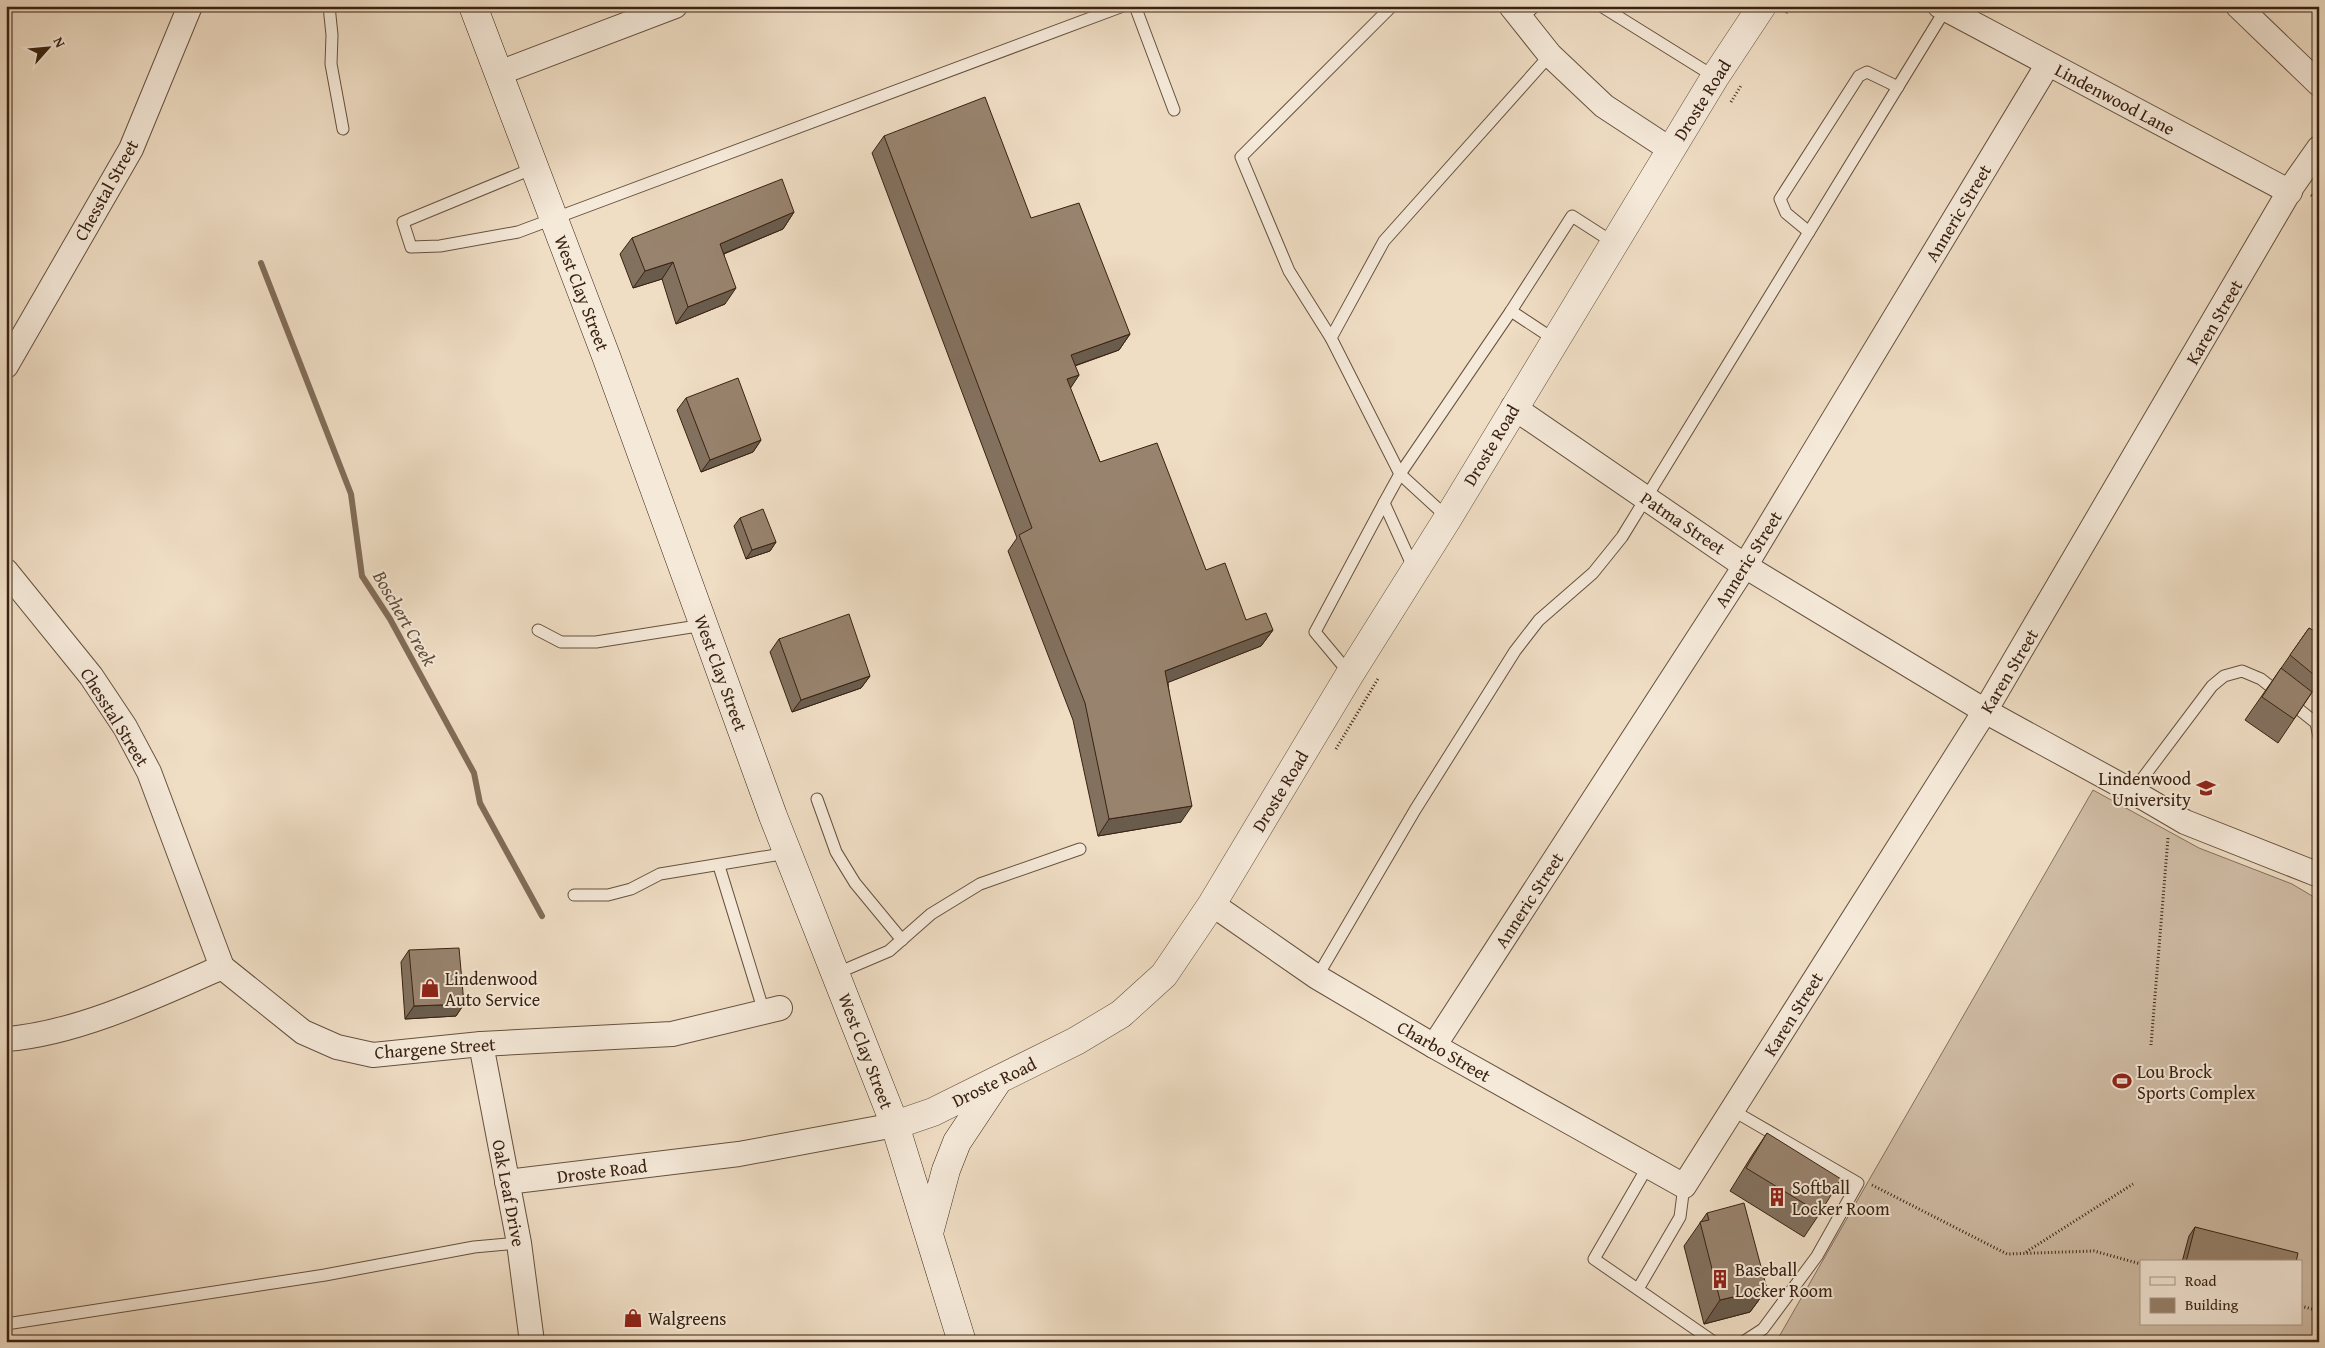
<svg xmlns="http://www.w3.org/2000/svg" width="2325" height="1348" viewBox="0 0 2325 1348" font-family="'Gentium Book Plus',serif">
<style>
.pitch{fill:#d0bda6;stroke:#84705c;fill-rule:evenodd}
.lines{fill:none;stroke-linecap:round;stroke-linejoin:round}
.stream{stroke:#816c58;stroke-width:6}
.service-casing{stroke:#66513e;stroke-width:13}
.minor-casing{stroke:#66513e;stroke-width:26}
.tertiary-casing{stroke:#66513e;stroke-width:29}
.secondary-casing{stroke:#392211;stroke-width:29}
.path{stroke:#392211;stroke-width:3;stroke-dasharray:1 2.5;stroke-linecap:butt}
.service{stroke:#f5e9d9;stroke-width:11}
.minor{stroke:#f5e9d9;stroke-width:24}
.tertiary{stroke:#f5e9d9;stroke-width:28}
.secondary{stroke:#f5e9d9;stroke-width:28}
.wall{fill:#83715f;stroke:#392211}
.shaded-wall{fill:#6a5c4d;stroke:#392211}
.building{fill:#98836e;stroke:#392211}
.labels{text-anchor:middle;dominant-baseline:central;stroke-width:4;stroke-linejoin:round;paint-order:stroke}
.street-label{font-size:18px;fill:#392211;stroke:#f5e9d9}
.poi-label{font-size:18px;fill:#392211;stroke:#f5e9d9;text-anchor:start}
.water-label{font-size:19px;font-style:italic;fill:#634d3a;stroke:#f5e9d9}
</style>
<rect width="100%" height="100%" fill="#efddc4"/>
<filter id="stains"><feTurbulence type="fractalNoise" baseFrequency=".004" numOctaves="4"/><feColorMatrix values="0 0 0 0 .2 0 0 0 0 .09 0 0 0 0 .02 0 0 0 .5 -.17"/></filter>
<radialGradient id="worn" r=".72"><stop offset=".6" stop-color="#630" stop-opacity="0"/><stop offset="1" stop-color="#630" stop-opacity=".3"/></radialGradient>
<path class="pitch" d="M2093 790 2199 848 2292 884 2319 900V1342H1776ZM2141 1262H2301V1324H2141Z"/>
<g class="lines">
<polyline class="stream" points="261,263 351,494 362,576 390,619 474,773 480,803 542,916"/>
<g class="service-casing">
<g id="service">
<polyline points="329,6 332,35 331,64 343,129"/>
<polyline points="1135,6 1174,110"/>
<polyline points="1601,6 1715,77"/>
<polyline points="1520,19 1535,6"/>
<polyline points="534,168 403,222 411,247 440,246 518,232 1123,6"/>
<polyline points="1809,232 1786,213 1780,199 1859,76 1867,72 1898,87"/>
<polyline points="1511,311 1555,340"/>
<polyline points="1331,338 1289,271 1241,157 1392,6"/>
<polyline points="1448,518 1400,474 1331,338 1384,241 1550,55"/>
<polyline points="1414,569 1384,503 1400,474 1511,311 1572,216 1614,243"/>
<polyline points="538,630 561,642 596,642 704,625"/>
<polyline points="1350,674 1315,632 1384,503"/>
<polyline points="2133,791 2212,686 2224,676 2242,671 2261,679 2316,723 2319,737"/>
<polyline points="817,799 836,852 855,883 902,940"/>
<polyline points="719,866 764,1012"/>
<polyline points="574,895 608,895 631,889 660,874 788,853"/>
<polyline points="835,974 889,951 931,914 980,884 1080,849"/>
<polyline points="1317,977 1415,810 1515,651 1539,620 1593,573 1622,537 1945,10"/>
<polyline points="1732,1110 1858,1183 1817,1256 1763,1329 1743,1342"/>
<polyline points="1648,1166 1594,1259 1714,1342"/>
<polyline points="1638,1289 1680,1217 1684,1186"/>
<polyline points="6,1324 325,1275 474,1247 519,1243"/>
</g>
</g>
<g class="minor-casing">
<g id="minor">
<polyline points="1511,6 1550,55 1604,106 1671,150"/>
<polyline points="1940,6 2290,192"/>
<polyline points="2238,6 2319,84"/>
<polyline points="499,73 675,6"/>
<polyline points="6,366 131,149 190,6"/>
<polyline points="1513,407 1745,566 1985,711 2144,798 2185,822 2319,875"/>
<polyline points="6,571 91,676 125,727 149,772 222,967"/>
<polyline points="1212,904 1317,977 1434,1046 1684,1186 1985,711 2293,185 2319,148"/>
<path d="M6 1039C76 1034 159 995 222 967L303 1032 337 1047 373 1055 481 1044 672 1034 780 1008"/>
<polyline points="481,1044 519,1243 532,1342"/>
<polyline points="1434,1046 1745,566 2048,64"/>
<polyline points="507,1182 739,1154 895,1125"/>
</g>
</g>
<g class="tertiary-casing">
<polyline id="tertiary" points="895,1125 933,1112 1076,1041 1121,1014 1164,975 1212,904 1350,674 1448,518 1715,77 1762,6"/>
</g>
<g class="secondary-casing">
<g id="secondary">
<polyline points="473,6 606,356 773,816 895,1125 962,1342"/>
<polyline points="929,1233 946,1170 957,1142 997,1082"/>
</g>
</g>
<g class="path">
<polyline points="1786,13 1790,6"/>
<polyline points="1731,102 1742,84"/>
<polyline points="2311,195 2319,200"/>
<polyline points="1336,749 1379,677"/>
<polyline points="2151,1045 2168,838"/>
<polyline points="1872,1185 2007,1254 2094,1251 2141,1264"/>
<polyline points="2026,1252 2133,1184"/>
<polyline points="2301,1306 2319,1311"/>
</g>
<use href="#service" class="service"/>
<use href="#minor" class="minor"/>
<use href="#tertiary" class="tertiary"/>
<use href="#secondary" class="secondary"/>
</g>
<g class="wall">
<polygon points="884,136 1031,218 1130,334 1119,350 1075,366 1079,375 1070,388 1100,462 1206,570 1246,620 1273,630 1261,646 1168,682 1181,822 1098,836 1073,720 1008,551 1017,538 872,153"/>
<polygon points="794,212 783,229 724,254 725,304 676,324 662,279 633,288 620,254 632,238"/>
<polygon points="686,398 761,440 753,452 701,472 677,410"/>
<polygon points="740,518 776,542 770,551 746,559 734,526"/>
<polygon points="2309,628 2319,634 2319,682 2278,743 2245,720"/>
<polygon points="779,639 870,676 861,688 792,712 770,652"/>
<polygon points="409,950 464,1004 456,1016 405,1019 401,962"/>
<polygon points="1767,1133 1820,1213 1804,1237 1730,1191 1751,1157"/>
<polygon points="1707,1213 1767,1289 1750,1312 1704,1324 1684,1246"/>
<polygon points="2195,1227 2296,1262 2182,1262 2189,1236"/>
</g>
<g class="shaded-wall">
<polygon points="794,212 783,229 708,260 720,244"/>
<polygon points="673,262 662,279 633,288 645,271"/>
<polygon points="736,288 725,304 676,324 688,307"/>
<polygon points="1130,334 1119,350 1059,371 1071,355"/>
<polygon points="1079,375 1068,392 1067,379"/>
<polygon points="761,440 753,452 701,472 710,460"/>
<polygon points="776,542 770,551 746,559 752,550"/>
<polygon points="1273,630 1261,646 1154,688 1165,671"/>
<polygon points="870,676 861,688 792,712 801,700"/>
<polygon points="1192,806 1181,822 1098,836 1109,819"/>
<polygon points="464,1004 456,1016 405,1019 414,1006"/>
<polygon points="1767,1289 1750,1312 1704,1324 1720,1300"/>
</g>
<g class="building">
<polygon points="985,97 1031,218 1079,203 1130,334 1071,355 1079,375 1067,379 1100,462 1157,443 1206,570 1225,563 1246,620 1266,613 1273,630 1165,671 1192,806 1109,819 1085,703 1019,535 1032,528 884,136"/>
<polygon points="782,179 794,212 720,244 736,288 688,307 673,262 645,271 632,238"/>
<polygon points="738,378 761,440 710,460 686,398"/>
<polygon points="763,509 776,542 752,550 740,518"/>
<polygon points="849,614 870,676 801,700 779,639"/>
<polygon points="2309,628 2319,634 2319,679 2290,655"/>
<polygon points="2281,668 2312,692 2294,719 2262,697"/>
<polygon points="459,948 464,1004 414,1006 409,950"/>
<polygon points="1767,1133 1841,1179 1820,1213 1746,1168"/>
<polygon points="1744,1203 1767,1289 1720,1300 1700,1222 1709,1220 1707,1213"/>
<polygon points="2195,1227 2298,1253 2296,1262 2186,1262"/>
</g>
<defs>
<g id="university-bare" transform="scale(1.5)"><path d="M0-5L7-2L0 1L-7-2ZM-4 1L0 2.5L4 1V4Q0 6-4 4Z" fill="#8f2418" stroke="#f5e9d9" stroke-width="2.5" paint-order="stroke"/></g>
<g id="shop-bare" transform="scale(1.5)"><path d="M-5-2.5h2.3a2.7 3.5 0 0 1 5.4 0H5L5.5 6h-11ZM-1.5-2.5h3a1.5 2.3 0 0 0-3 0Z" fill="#8f2418" stroke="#f5e9d9" stroke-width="2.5" paint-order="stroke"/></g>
<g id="stadium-bare" transform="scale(1.5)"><path d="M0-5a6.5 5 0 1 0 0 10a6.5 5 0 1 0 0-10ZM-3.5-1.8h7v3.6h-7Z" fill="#8f2418" stroke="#f5e9d9" stroke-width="2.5" paint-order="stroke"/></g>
<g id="building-bare" transform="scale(1.5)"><path d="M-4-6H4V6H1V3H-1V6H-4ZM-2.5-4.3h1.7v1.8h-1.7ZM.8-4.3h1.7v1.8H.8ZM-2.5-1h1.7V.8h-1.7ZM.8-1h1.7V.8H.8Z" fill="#8f2418" stroke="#f5e9d9" stroke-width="2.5" paint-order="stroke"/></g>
</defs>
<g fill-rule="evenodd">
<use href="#university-bare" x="2206" y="788"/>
<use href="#shop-bare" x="430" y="988"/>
<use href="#stadium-bare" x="2122" y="1081"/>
<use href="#building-bare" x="1777" y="1197"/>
<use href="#building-bare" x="1720" y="1279"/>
<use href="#shop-bare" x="633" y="1318"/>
</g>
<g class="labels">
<g class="street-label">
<text transform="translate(2115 99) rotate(28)">Lindenwood Lane</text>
<text transform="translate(1702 100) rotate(-58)">Droste Road</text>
<text transform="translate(106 190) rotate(-61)">Chesstal Street</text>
<text transform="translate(1958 213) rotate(-59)">Anneric Street</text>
<text transform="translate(582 293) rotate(69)">West Clay Street</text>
<text transform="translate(2214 322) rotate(-60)">Karen Street</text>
<text transform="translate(1491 445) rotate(-59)">Droste Road</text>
<text transform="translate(1683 523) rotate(34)">Patma Street</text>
<text transform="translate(1748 559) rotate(-58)">Anneric Street</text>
<text transform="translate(2009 671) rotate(-59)">Karen Street</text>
<text transform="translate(721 673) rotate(70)">West Clay Street</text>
<text transform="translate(115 717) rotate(58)">Chesstal Street</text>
<text transform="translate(1280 791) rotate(-59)">Droste Road</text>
<text transform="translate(1529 900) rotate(-57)">Anneric Street</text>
<text transform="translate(1793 1014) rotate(-58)">Karen Street</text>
<text transform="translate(435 1048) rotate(-4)">Chargene Street</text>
<text transform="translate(866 1051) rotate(69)">West Clay Street</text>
<text transform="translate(1444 1051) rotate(30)">Charbo Street</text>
<text transform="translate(994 1082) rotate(-26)">Droste Road</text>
<text transform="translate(602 1171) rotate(-7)">Droste Road</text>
<text transform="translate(509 1193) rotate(79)">Oak Leaf Drive</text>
</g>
<g class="poi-label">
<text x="2191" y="778" text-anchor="end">Lindenwood<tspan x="2191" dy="21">University</tspan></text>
<text x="445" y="978">Lindenwood<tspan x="445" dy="21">Auto Service</tspan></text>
<text x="2137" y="1071">Lou Brock<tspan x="2137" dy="21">Sports Complex</tspan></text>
<text x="1792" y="1187">Softball<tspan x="1792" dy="21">Locker Room</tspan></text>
<text x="1735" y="1269">Baseball<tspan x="1735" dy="21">Locker Room</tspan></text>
<text x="648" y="1318">Walgreens</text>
</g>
<g class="water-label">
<text transform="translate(405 618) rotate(60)">Boschert Creek</text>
</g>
</g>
<rect width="2325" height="1348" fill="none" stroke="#efddc4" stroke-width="25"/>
<rect x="8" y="8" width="2310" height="1333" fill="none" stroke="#392211" stroke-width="2.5"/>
<rect x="12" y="12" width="2300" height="1323" fill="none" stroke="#392211"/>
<rect x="2140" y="1260" width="162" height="65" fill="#f5e9d9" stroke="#aa9989"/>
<rect x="2150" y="1277" width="25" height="8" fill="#f5e9d9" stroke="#aa9989"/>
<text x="2185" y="1286" font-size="15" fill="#392211">Road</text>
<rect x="2150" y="1298" width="25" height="15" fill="#98836e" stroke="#aa9989"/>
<text x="2185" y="1310" font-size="15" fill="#392211">Building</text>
<g transform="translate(48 48) rotate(63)" stroke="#f5e9d9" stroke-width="4" paint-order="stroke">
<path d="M0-4L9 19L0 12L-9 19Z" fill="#392211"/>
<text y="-8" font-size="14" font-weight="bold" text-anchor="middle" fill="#392211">N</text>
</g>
<rect width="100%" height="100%" filter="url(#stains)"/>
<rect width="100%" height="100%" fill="url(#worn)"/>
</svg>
